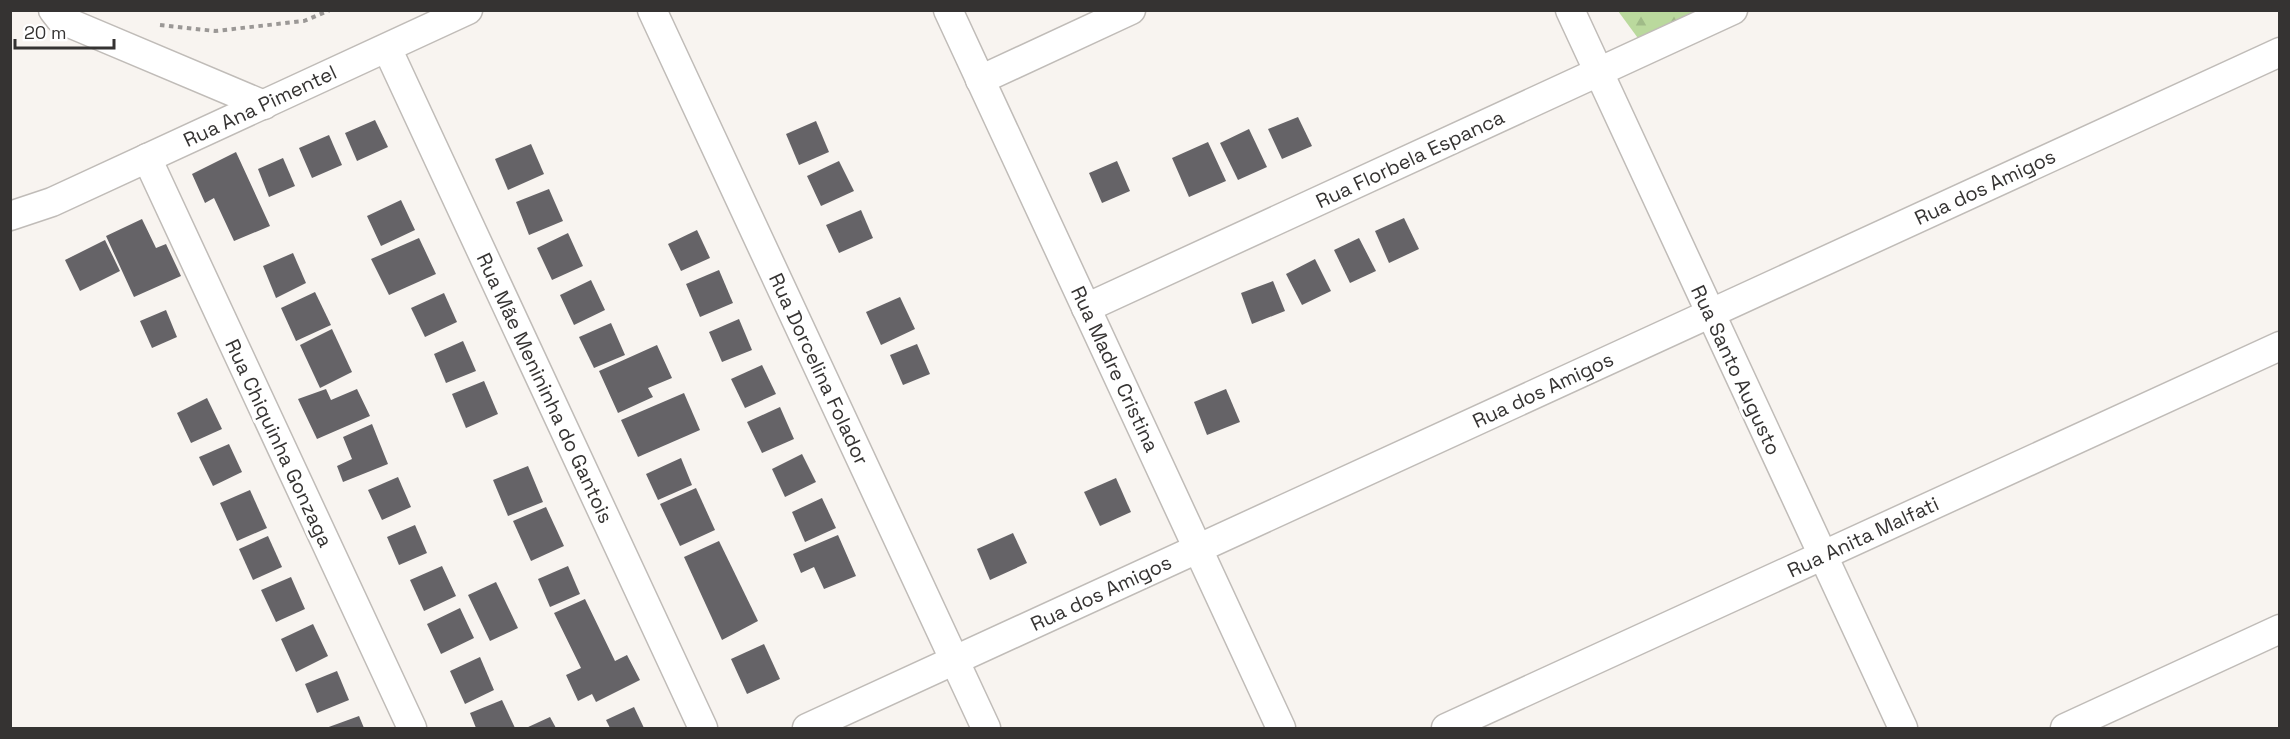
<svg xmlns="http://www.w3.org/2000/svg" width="2290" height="739" viewBox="0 0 2290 739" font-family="'Space Grotesk',sans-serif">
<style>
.forest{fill:url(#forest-firs)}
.building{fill:#656367}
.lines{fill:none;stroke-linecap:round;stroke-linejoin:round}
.minor-casing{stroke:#c0bcb8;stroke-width:31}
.path{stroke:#9b9896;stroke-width:4;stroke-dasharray:4.5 4.5;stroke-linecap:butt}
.minor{stroke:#fff;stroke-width:28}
.labels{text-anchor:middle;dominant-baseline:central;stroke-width:6;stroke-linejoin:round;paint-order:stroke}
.street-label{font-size:20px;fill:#353332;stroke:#fff}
</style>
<defs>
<pattern id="forest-firs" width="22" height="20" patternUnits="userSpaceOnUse" patternTransform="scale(1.5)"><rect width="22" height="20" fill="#bad99d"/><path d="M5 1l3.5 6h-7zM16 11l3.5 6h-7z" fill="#a0bb88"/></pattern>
</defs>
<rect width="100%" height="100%" fill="#f8f4f0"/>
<polygon class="forest" points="1618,11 1736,11 1643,45"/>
<g class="building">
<polygon points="1298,117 1312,146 1282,159 1268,129"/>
<polygon points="375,120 388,147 357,161 345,133"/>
<polygon points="816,121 829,152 799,165 786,134"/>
<polygon points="1249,129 1267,167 1238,180 1220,143"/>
<polygon points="329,135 342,165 312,178 299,148"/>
<polygon points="1208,142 1226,181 1189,197 1172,158"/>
<polygon points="531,144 544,174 508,190 495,159"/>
<polygon points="236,152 270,226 234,241 214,198 205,203 192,174"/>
<polygon points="283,158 295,186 269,197 258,169"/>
<polygon points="839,161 854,191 821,206 807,176"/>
<polygon points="1117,161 1130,191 1102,203 1089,173"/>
<polygon points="549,189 563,221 529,235 516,202"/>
<polygon points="401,200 415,230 381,246 367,216"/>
<polygon points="861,210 873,238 839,253 826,225"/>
<polygon points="1404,218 1419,249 1389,263 1375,231"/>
<polygon points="142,219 156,248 166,244 181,276 134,297 106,236"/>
<polygon points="697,230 710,258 681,271 668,244"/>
<polygon points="568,233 583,266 552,280 537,248"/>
<polygon points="419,238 436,274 389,295 371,259"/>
<polygon points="1359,238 1376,271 1350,283 1334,250"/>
<polygon points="105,240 120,271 80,291 65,260"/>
<polygon points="293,253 306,283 276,298 263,266"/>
<polygon points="1315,259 1331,291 1302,305 1286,274"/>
<polygon points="719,270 733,303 700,317 686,284"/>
<polygon points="591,280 605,310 574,325 560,295"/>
<polygon points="1273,281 1285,311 1252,324 1241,293"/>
<polygon points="315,292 331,325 296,341 281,308"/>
<polygon points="444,293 457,322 425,337 411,308"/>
<polygon points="900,297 915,329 881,345 866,312"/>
<polygon points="166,310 177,337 152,348 140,321"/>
<polygon points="739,319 752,350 722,362 709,332"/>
<polygon points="611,323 625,355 594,368 579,337"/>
<polygon points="332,329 352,372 320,388 300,345"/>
<polygon points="463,341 476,371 446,383 434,354"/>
<polygon points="917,344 930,374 903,385 890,355"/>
<polygon points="657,345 672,378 648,388 653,397 618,413 599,371"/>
<polygon points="762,365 776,394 745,408 731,379"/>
<polygon points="484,381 498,414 466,428 452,394"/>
<polygon points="326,389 331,400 357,389 370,416 317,439 298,399"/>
<polygon points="1226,389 1240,422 1207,435 1194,402"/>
<polygon points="684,393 700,430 638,457 621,420"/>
<polygon points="207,398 222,429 191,443 177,413"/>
<polygon points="780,407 794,439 762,453 747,422"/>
<polygon points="372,424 388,464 343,482 337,466 352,459 343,437"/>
<polygon points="229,444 242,472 213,486 199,457"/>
<polygon points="802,454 816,482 785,497 772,469"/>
<polygon points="681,458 692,485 658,500 646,474"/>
<polygon points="528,466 543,502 508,516 493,480"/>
<polygon points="398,477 411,507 382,520 368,490"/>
<polygon points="1116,478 1131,512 1100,526 1084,492"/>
<polygon points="696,488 715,530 680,546 660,504"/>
<polygon points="250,490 267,528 237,541 220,503"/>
<polygon points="822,498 836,528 805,542 792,512"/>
<polygon points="546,507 564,546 531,561 513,521"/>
<polygon points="415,525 427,553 399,565 387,537"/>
<polygon points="1013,533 1027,563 990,580 977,549"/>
<polygon points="838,535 856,576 824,589 814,567 801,573 793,554"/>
<polygon points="268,536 282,567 253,580 239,549"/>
<polygon points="719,541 758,621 722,640 684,557"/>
<polygon points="442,566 456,596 424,611 410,580"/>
<polygon points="568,566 580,594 550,607 538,579"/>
<polygon points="291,577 305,609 276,622 261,590"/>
<polygon points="496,582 518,628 490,641 468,595"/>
<polygon points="585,599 615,661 627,655 640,680 596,702 592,694 578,701 566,675 581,668 554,613"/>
<polygon points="460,608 474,638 441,654 427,624"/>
<polygon points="313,624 328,656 296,672 281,639"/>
<polygon points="764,644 780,679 747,694 731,659"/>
<polygon points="480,657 494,690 465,704 450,671"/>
<polygon points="337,671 349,700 317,713 305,684"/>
<polygon points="502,700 515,728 476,728 470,713"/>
<polygon points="634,707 644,728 610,728 606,720"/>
<polygon points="359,716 364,728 326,728"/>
<polygon points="550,717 556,728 526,728"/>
</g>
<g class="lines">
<g class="minor-casing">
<g id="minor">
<polyline points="53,10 60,19 264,105"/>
<polyline points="652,10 986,728"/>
<polyline points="948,10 1281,728"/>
<polyline points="1570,10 1903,728"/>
<polyline points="387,48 703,728"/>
<polyline points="980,80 1131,10"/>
<polyline points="147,158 412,728"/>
<polyline points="10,216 52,202 468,10"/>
<polyline points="1086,308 1733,10"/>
<polyline points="807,728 2280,52"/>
<polyline points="1446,728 2280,346"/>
<polyline points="2065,728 2280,629"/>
</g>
</g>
<polyline class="path" points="160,25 215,31 304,21 330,10"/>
<use href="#minor" class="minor"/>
</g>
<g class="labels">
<g class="street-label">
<text transform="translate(260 106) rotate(-25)">Rua Ana Pimentel</text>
<text transform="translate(1410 159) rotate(-25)">Rua Florbela Espanca</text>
<text transform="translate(1985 187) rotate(-25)">Rua dos Amigos</text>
<text transform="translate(819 369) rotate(65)">Rua Dorcelina Folador</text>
<text transform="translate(1115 369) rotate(65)">Rua Madre Cristina</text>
<text transform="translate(1736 370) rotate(65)">Rua Santo Augusto</text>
<text transform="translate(545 388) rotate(65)">Rua Mãe Menininha do Gantois</text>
<text transform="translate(1543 390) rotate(-25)">Rua dos Amigos</text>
<text transform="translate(279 443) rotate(65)">Rua Chiquinha Gonzaga</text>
<text transform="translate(1863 537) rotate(-25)">Rua Anita Malfati</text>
<text transform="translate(1101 593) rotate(-25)">Rua dos Amigos</text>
</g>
</g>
<rect width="2290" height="739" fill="none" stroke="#353332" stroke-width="24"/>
<path d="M15 39v9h99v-9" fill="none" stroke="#353332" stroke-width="3"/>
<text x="24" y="39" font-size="18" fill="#353332" stroke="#ffffff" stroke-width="4.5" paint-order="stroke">20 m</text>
</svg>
